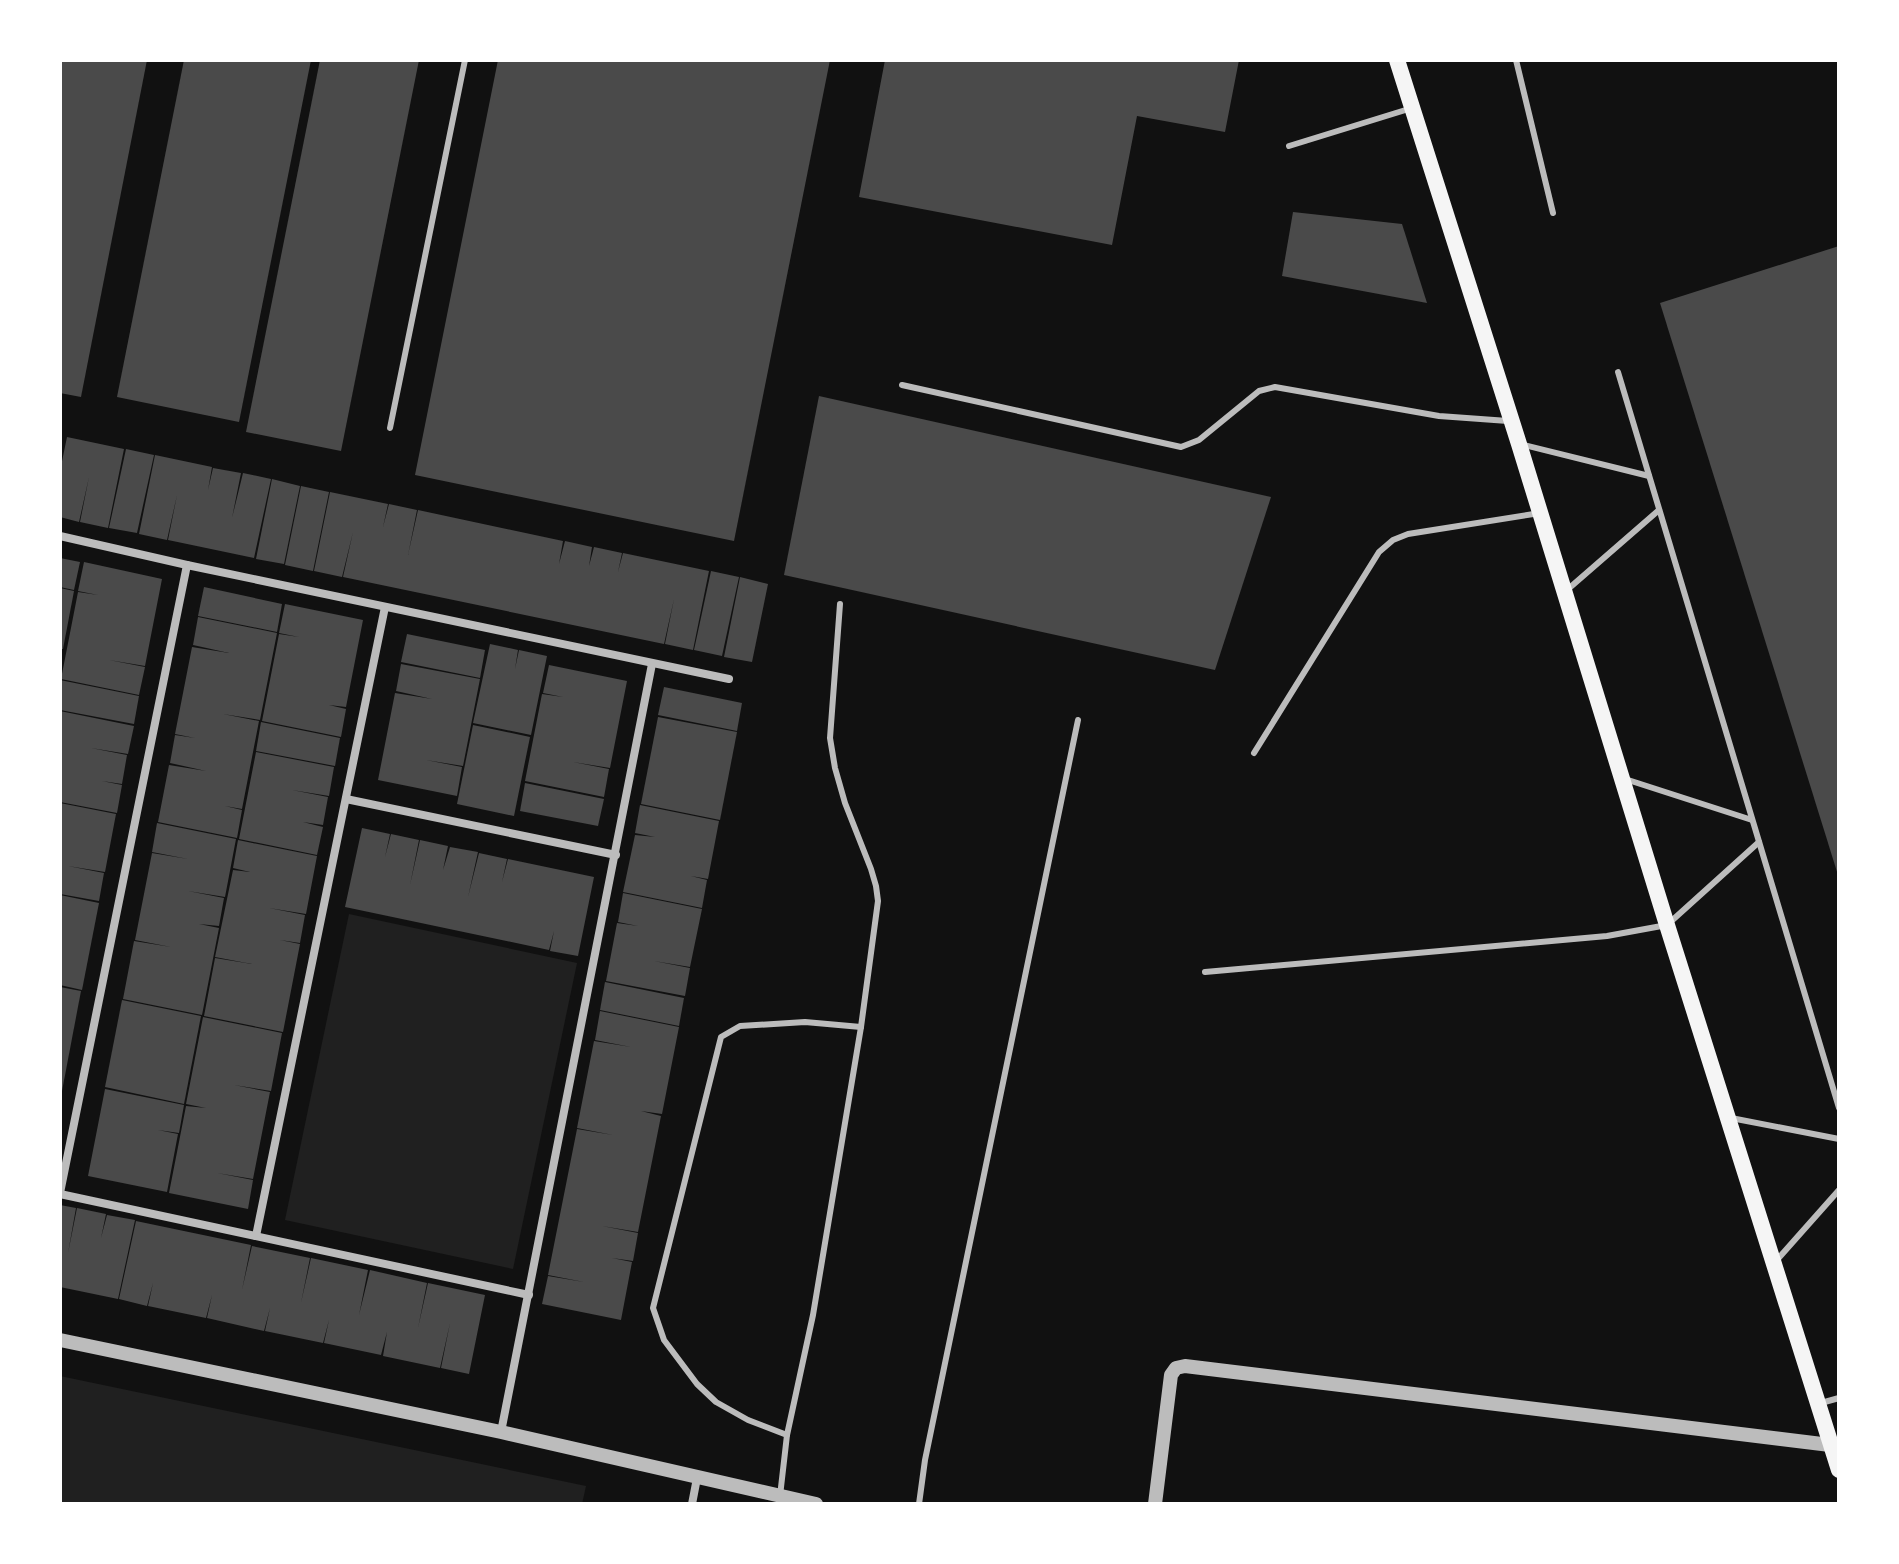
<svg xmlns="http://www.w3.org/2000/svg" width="1899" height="1564" viewBox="0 0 1899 1564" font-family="Raleway,sans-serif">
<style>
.green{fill:#202020}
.building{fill:#4a4a4a}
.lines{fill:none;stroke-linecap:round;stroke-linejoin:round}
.service{stroke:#bcbcbc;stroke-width:6}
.minor{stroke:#bcbcbc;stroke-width:8}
.tertiary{stroke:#bcbcbc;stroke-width:14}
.secondary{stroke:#f5f5f5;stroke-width:16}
</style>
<rect width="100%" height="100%" fill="#111"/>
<g class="green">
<polygon points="349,914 577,963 513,1269 285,1220"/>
<polygon points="60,1376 586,1486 582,1504 60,1504"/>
</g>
<g class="building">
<polygon points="60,60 147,60 81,397 60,393"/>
<polygon points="184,60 311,60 239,422 117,397"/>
<polygon points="320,60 419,60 341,451 246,432"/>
<polygon points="498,60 830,60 734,541 415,475"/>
<polygon points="885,60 1239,60 1225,132 1137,116 1112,245 859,197"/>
<polygon points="1293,212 1402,224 1427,303 1282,276"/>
<polygon points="1839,246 1839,875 1838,875 1660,303"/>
<polygon points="819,396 1271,497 1215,670 784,575"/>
<polygon points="67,437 124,449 108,528 80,522 89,477 79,522 60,517 60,471"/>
<polygon points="126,449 154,455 137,533 109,528"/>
<polygon points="155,455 212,467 208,490 213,468 241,473 232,518 243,473 271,479 254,558 168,540 177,495 167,540 139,534"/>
<polygon points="272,479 300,486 284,564 256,559"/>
<polygon points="301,486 329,492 313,571 285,565"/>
<polygon points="330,492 388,504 383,527 389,504 417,510 408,555 418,510 563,541 559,564 565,541 592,547 589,566 594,547 622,553 618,572 623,553 709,571 693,650 665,644 674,599 664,644 343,577 353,532 342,577 314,571"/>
<polygon points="60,558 80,562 74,590 60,587"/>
<polygon points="84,562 162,579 145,666 109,660 145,667 139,695 61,679 78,592 98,595 78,591"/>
<polygon points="711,571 739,577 722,656 694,650"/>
<polygon points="740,577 768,584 752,662 724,657"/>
<polygon points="204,587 282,604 277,632 198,616"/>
<polygon points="60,588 74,591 63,649 60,649"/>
<polygon points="285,604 363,620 346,707 329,705 346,709 341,737 262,721 279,634 299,637 279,633"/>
<polygon points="198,617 277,633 260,720 223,714 259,721 242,809 225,806 242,810 237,838 158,822 169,765 206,771 170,763 175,735 195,738 175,734 192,647 229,653 193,645"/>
<polygon points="407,634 485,650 480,678 401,662"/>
<polygon points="490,644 518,650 515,669 519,650 547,656 531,735 473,723"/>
<polygon points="401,664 480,679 463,766 426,760 462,767 457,796 378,780 395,693 432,699 396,691"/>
<polygon points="549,665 627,681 610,768 573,762 609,769 604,797 525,781 542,694 563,697 543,693"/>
<polygon points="60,680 139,696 134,724 60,710"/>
<polygon points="664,687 742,703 737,731 658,715"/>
<polygon points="60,711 134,726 128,754 91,748 127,755 122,784 102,781 122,785 117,813 60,802"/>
<polygon points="658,717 737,732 720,820 641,804"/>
<polygon points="261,722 340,738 335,766 256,751"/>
<polygon points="473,725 530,737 514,816 457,804"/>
<polygon points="256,752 334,767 329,796 292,790 328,797 323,825 303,822 323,827 317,855 239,839"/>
<polygon points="525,783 604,799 598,826 520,811"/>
<polygon points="60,803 116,814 105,872 68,866 104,873 99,901 60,894"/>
<polygon points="640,805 719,821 708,879 691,876 707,880 702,908 623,892 635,835 655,837 635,833"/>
<polygon points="157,823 236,839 225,897 188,891 224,898 219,926 199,924 219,928 202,1015 123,999 134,941 171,947 135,940 152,853 188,859 152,852"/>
<polygon points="362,828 390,834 385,857 391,834 419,840 410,885 420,840 448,846 443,870 450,847 478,852 468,897 479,853 507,859 502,882 508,859 594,877 578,956 550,951 554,931 549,950 345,907"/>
<polygon points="238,840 317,856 306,914 269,908 305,915 300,943 280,940 300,944 283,1032 204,1016 215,958 252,964 215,957 233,870 250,872 233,868"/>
<polygon points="623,893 702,909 690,967 654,961 690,968 685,996 606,981 617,923 638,926 618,922"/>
<polygon points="60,895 99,903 82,990 60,985"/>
<polygon points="605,982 684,998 679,1026 600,1010"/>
<polygon points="60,987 81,991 62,1091 60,1091"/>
<polygon points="122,1000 201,1016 184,1104 105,1087"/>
<polygon points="600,1011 679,1027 662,1114 641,1111 661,1116 638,1232 602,1226 638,1233 633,1261 612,1258 632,1262 621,1320 542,1304 548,1276 584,1282 548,1275 577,1129 613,1135 577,1128 594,1041 631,1047 595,1040"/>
<polygon points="203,1017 282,1033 271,1091 234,1085 270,1092 253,1179 217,1173 253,1180 248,1209 169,1193 186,1106 206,1108 186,1104"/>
<polygon points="105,1089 184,1105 179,1133 158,1130 178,1134 167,1192 88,1176"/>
<polygon points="60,1205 76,1208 68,1253 77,1208 106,1214 101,1238 107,1215 135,1220 118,1299 60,1287"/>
<polygon points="136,1221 251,1245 242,1290 252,1246 310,1258 301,1303 311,1258 368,1270 359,1315 370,1270 427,1283 418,1328 428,1283 485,1295 469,1374 441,1368 450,1323 440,1368 383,1356 387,1332 381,1355 324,1343 329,1320 323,1343 265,1331 270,1308 264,1331 207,1318 212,1295 206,1318 148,1306 153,1283 147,1306 119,1299"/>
</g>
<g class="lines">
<g class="service">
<polyline points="1516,60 1553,213"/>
<polyline points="1289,146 1412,108"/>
<polyline points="1618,372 1839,1108"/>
<polyline points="902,385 1181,447 1199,440 1259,391 1275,387 1439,416 1508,421"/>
<polyline points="390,428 465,60"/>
<polyline points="1520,444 1649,476"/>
<polyline points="1567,590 1659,510"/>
<polyline points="1254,753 1379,552 1393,540 1408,534 1540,513"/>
<polyline points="1625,779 1752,820"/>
<polyline points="1205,972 1607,936 1667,925 1759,842"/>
<polyline points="1731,1118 1839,1139"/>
<polyline points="1776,1261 1839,1190"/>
<polyline points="1821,1403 1839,1398"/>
<polyline points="787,1435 748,1420 716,1402 697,1384 664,1340 653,1308 721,1037 740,1026 805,1022 861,1027"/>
<polyline points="780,1496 787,1435 813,1315 861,1027 878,901 876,886 871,869 845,803 835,768 830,738 840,604"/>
<polyline points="919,1504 925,1460 1078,720"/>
</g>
<g class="minor">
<polyline points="60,536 187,565 729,679"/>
<polyline points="346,799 616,855"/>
<polyline points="60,1193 187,565"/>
<polyline points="60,1194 529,1295"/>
<polyline points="256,1236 385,607"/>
<polyline points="501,1432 652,664"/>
<polyline points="692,1504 697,1478"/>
</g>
<g class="tertiary">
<polyline points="60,1340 501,1432 816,1504"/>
<polyline points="1155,1504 1171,1375 1176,1368 1185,1366 1830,1445"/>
</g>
<polyline class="secondary" points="1397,60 1519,444 1667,925 1839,1470"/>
</g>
<rect width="1899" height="1564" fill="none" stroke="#ffffff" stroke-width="124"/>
</svg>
